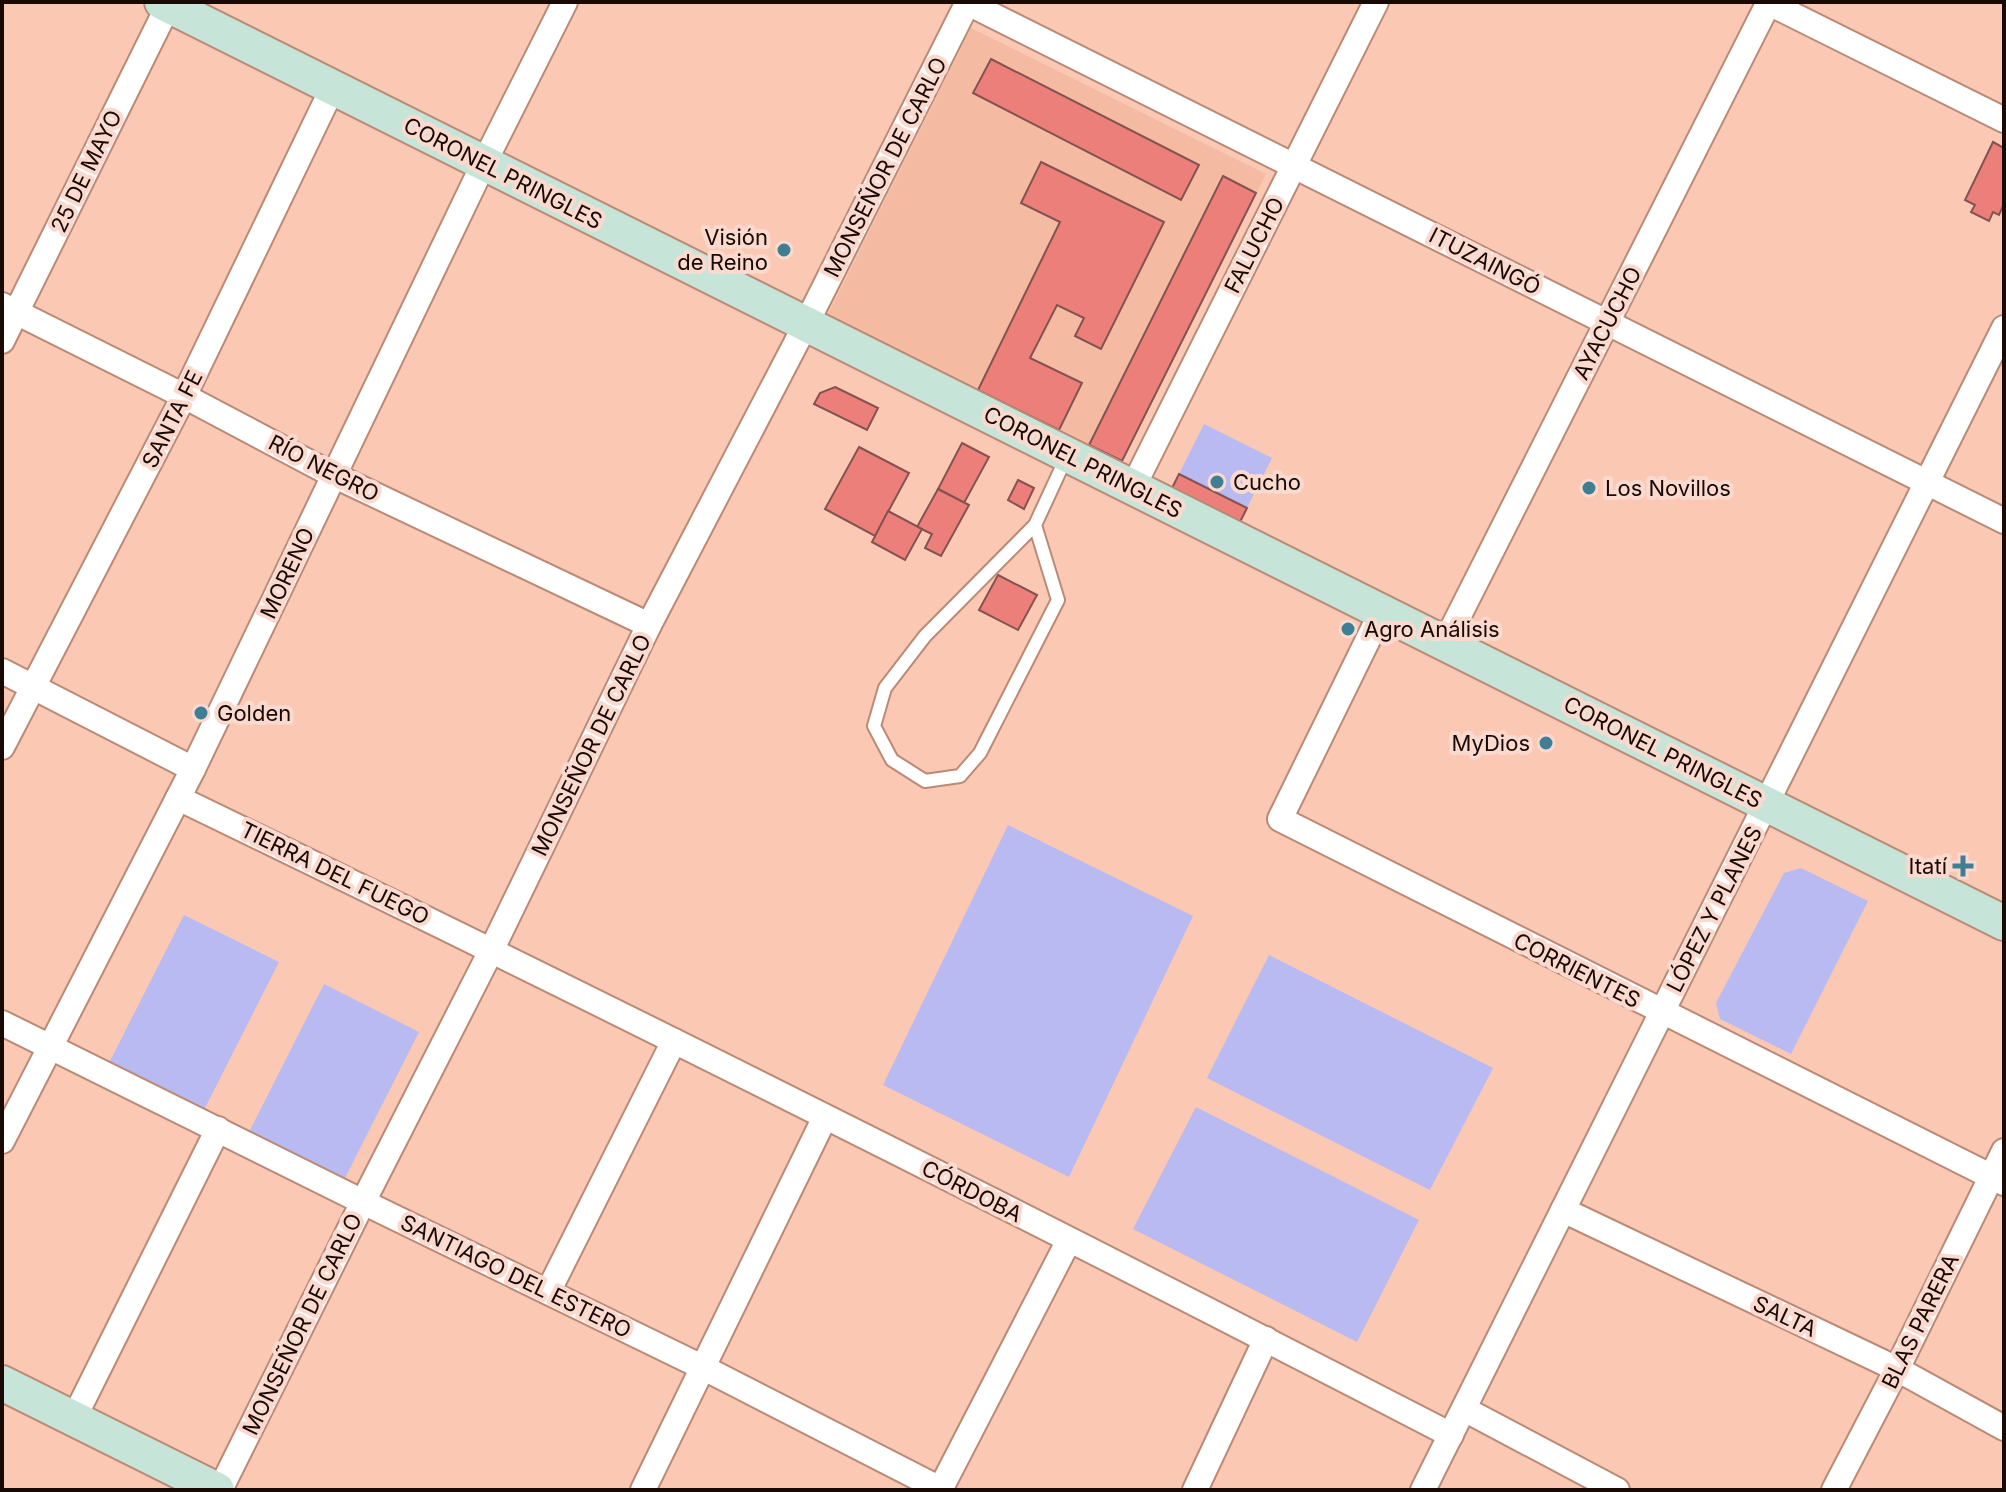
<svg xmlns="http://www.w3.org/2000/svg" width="2006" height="1492" viewBox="0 0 2006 1492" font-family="Inter,sans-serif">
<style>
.built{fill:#f4baa2}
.green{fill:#b8baf1}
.building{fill:#ed7f7b;stroke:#835351;stroke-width:2}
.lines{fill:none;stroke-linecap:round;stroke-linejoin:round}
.lane-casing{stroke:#ba8a77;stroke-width:16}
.street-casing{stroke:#ba8a77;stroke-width:28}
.secondary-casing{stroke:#ba8a77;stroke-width:38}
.lane{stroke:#fff;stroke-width:12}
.street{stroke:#fff;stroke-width:24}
.secondary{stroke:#c6e5d8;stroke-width:34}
.poi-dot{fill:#407e93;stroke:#fadace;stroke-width:3}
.labels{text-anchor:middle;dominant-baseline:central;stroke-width:8;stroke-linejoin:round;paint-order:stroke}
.street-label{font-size:22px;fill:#190904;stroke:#fadace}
.poi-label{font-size:22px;fill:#190904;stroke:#fadace;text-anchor:start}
</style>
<rect width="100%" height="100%" fill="#fbc8b3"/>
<polygon class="built" points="971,28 1266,174 1122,461 827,316"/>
<g class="green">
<polygon points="1204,424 1272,458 1239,524 1171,490"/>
<polygon points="1008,825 1193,916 1069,1177 883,1085"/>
<polygon points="1801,868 1868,901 1791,1054 1720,1019 1716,1003 1784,873"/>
<polygon points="184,915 279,962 203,1112 108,1065"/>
<polygon points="1269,955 1493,1068 1430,1190 1207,1078"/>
<polygon points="324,984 419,1032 343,1182 248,1134"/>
<polygon points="1196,1107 1419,1220 1357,1342 1133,1229"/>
</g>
<g class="building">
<polygon points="991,59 1199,165 1181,200 973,93"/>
<polygon points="1993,142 2004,148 2004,204 1999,215 1993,212 1989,221 1971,212 1975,205 1965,200"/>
<polygon points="1041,162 1164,222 1101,349 1075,336 1084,318 1057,305 1030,358 1082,383 1059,430 978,390 1060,222 1021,203"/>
<polygon points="1223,176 1256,193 1122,461 1089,445"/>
<polygon points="835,387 878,408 867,430 814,404 820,393"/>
<polygon points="962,443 989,457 964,503 938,489"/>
<polygon points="859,447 909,473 875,536 825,509"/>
<polygon points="1179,474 1247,508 1239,524 1171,490"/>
<polygon points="1018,480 1034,488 1024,509 1008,500"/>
<polygon points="938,489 969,505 941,556 925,548 932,534 917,527"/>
<polygon points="888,511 922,529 905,560 872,542"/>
<polygon points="998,575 1037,595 1018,630 979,610"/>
</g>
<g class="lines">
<g class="lane-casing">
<polyline id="lane" points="1035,525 1058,600 980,753 960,776 925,781 892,760 874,726 885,688 925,636 1035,525 1066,458"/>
</g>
<g class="street-casing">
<g id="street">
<polyline points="966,2 2004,521"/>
<polyline points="1767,2 2004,120"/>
<polyline points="2,305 184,396 333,475 649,625"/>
<polyline points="2,341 170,2"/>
<polyline points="1133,487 1376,2"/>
<polyline points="1382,611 1280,819 2004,1183"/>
<polyline points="1445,643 1769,2"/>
<polyline points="2,671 193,769"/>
<polyline points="2,747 184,396 333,87"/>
<path d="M178 798C605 1004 1029 1217 1451 1435"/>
<polyline points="2,1023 363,1202 702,1367 942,1490"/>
<polyline points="2,1141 193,769 484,163 565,2"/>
<polyline points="1563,1210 1897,1369 2004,1428"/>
<polyline points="548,1292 674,1041"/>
<polyline points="1464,1409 1617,1490"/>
<polyline points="73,1420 218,1129"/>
<polyline points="220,1490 363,1202 492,949 649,625 806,324 968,2"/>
<polyline points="643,1490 825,1117"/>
<polyline points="940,1490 1069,1240"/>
<polyline points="1195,1490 1266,1339"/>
<polyline points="1423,1490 2004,328"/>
<polyline points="1834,1490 1897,1369 2004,1151"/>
</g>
</g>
<g class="secondary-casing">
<g id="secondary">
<polyline points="162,2 2004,923"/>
<polyline points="2,1383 217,1490"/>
</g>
</g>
<use href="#lane" class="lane"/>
<use href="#street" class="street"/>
<use href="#secondary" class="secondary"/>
</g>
<g class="poi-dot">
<circle cx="784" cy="250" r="8"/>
<circle cx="1217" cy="482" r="8"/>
<circle cx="1589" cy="488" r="8"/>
<circle cx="1348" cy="629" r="8"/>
<circle cx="201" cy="713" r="8"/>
<circle cx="1546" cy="743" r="8"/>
<path d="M1959 854h8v8h8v8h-8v8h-8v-8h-8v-8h8z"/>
</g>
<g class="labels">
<g class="street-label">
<text transform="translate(885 167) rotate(-63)">MONSEÑOR DE CARLO</text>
<text transform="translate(86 171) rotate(-64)">25 DE MAYO</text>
<text transform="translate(503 173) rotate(27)">CORONEL PRINGLES</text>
<text transform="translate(1254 245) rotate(-63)">FALUCHO</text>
<text transform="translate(1485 261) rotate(27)">ITUZAINGÓ</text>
<text transform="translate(1607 323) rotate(-63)">AYACUCHO</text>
<text transform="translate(172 419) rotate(-63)">SANTA FE</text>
<text transform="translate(1083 462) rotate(27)">CORONEL PRINGLES</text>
<text transform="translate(324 468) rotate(27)">RÍO NEGRO</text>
<text transform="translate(287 573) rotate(-65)">MORENO</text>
<text transform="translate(591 745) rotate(-64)">MONSEÑOR DE CARLO</text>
<text transform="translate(1663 752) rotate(27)">CORONEL PRINGLES</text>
<text transform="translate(335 873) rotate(26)">TIERRA DEL FUEGO</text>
<text transform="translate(1714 909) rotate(-63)">LÓPEZ Y PLANES</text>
<text transform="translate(1577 970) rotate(27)">CORRIENTES</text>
<text transform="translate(972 1191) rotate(27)">CÓRDOBA</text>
<text transform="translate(516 1276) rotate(26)">SANTIAGO DEL ESTERO</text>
<text transform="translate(1785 1316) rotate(25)">SALTA</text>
<text transform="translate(1920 1321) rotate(-64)">BLAS PARERA</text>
<text transform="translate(302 1324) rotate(-64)">MONSEÑOR DE CARLO</text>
</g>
<g class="poi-label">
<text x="768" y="237" text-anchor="end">Visión<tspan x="768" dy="25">de Reino</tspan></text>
<text x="1233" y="482">Cucho</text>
<text x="1605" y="488">Los Novillos</text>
<text x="1364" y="629">Agro Análisis</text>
<text x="217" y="713">Golden</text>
<text x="1530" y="743" text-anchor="end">MyDios</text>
<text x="1947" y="866" text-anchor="end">Itatí</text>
</g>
</g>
<rect width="2006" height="1492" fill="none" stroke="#190904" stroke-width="8"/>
</svg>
